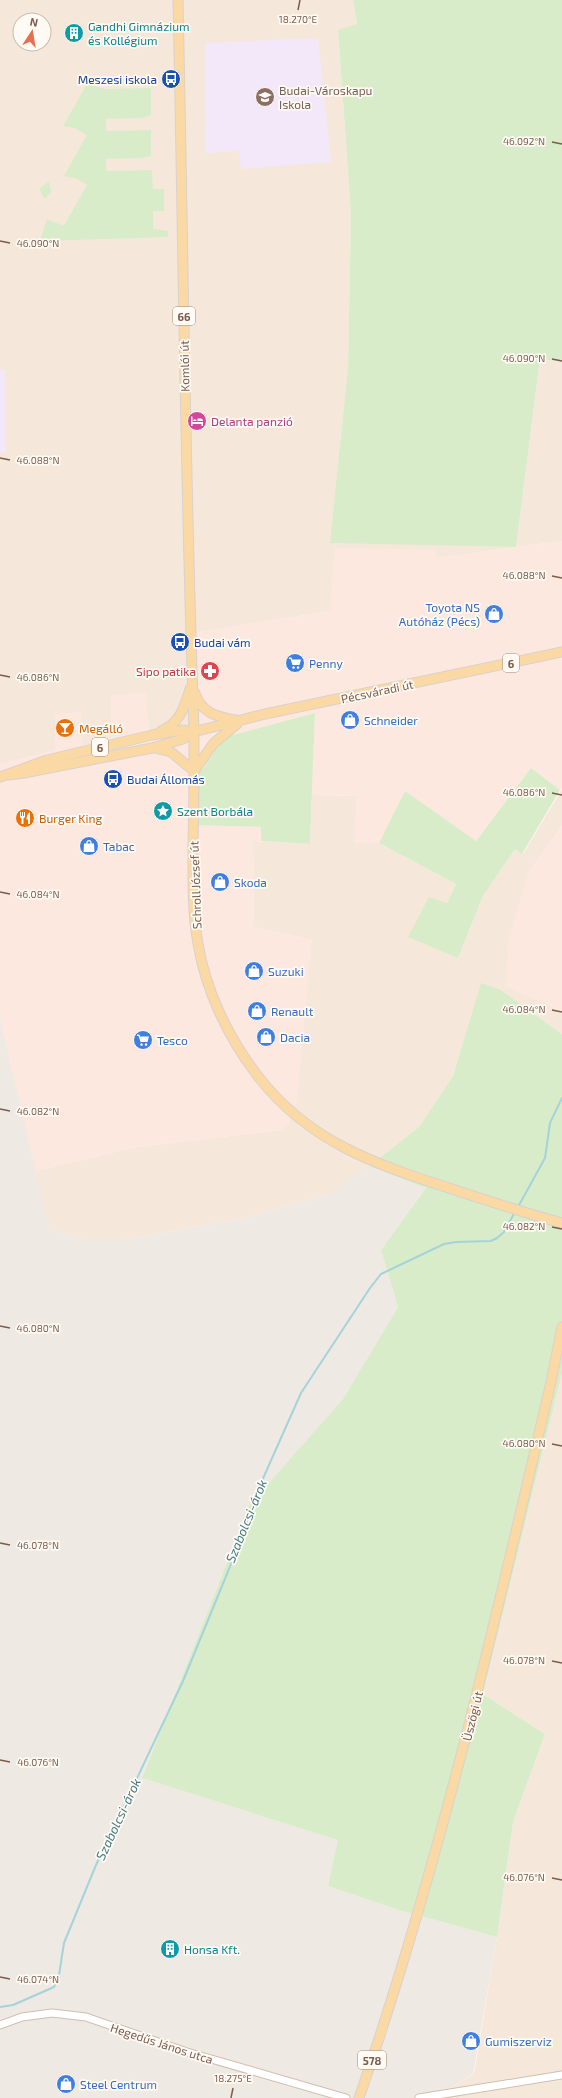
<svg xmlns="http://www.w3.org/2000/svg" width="562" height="2098" viewBox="0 0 562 2098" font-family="'Exo 2',sans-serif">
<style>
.residential{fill:#f5e8da;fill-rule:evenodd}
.commercial{fill:#fde8e0}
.industrial{fill:#efe9e4}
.education{fill:#f3e8fa}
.green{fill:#d8ecc9}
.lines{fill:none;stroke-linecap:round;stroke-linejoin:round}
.stream{stroke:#a5d3da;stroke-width:2}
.minor-casing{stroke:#d1beb0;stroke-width:9}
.major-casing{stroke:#dad1cd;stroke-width:11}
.minor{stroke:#fff;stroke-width:7}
.major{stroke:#fbd9a5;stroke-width:9}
.ticks{fill:none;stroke:#7a5c4d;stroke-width:1.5}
.labels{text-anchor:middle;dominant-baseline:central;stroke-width:3.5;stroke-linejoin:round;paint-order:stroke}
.shield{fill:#fffaf3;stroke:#a28b7f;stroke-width:1}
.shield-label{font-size:11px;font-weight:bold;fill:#7a5c4d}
.culture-label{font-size:12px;fill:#0d838f;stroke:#fffaf3;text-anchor:start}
.transit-label{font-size:12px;fill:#164399;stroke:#fffaf3;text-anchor:start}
.education-label{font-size:12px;fill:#785e54;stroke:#fffaf3;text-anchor:start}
.street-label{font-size:12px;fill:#7a5c4d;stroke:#fffaf3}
.hotel-label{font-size:12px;fill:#b23c85;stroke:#fffaf3;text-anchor:start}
.shop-label{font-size:12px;fill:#366cbe;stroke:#fffaf3;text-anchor:start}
.health-label{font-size:12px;fill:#be3a42;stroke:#fffaf3;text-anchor:end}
.food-label{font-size:12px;fill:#c56008;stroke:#fffaf3;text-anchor:start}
.water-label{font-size:13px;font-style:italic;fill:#437c86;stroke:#fffaf3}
.ticks-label{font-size:10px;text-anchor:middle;fill:#7a5c4d;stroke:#fffaf3;stroke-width:3.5;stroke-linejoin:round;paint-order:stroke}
</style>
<rect width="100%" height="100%" fill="#fdf6ec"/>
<g class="residential">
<path d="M0 0H353L357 24 338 31 351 215 348 369 516 547 540 359 562 362V541L437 558 330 611 195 633 199 684 187 733 150 739 111 695V741L82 746 55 714V751L0 764ZM20 20H44V44H20Z"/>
<polygon points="562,789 562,826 528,873 551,1006 562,1014 562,1034 501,990 482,984 453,1076 419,1127 342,1187 327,1195 245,1218 123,1240 82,1240 48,1228 35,1171 137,1147 281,1130 312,940 254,927 253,841 310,844 312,795 357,796 355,843 379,843 456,884 447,903 458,958 483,896 515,849 523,854"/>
<polygon points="562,1373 562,2098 434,2098 474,2074 497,1937 513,1822 545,1734 483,1694"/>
</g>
<g class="commercial">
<polygon points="562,541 562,789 560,790 531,768 476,841 405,792 379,843 354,843 357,796 312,795 315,713 225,737 203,769 189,825 261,827 261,841 253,841 254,927 312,940 297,1099 289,1124 281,1130 137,1147 35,1171 0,1018 0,764 55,751 55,714 81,712 82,746 111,741 111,695 146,693 150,739 187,733 199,684 195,633 330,611 335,548 434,550 437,558"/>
<polygon points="562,826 562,1014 550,1006 506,986 509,940 528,873"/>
</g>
<polygon class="industrial" points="0,1018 49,1228 82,1240 123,1240 245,1218 327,1195 369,1166 426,1188 381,1250 398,1307 343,1399 250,1504 142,1778 339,1840 328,1886 399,1910 497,1937 473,2074 434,2098 0,2098"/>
<g class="education">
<polygon points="318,38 331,162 241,169 239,151 205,153 205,43"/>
<polygon points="0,370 5,370 6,452 0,453"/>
</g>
<g class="green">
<polygon points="353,0 562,0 562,362 540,359 516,547 330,543 348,369 351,215 338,30 357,24"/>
<polygon points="87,84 105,89 151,88 151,115 143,118 106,119 106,131 151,130 151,156 143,158 106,159 106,171 152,170 153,189 164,189 164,211 153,211 153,229 168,231 168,237 40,241 47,219 64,226 87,185 75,178 64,176 87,135 75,128 63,126"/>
<polygon points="49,181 51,192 45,199 39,189"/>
<polygon points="315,713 310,844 261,841 261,827 189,825 190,772 203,769 225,737"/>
<polygon points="531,768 560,790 522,854 515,849 483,896 458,958 408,937 429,897 447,903 456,884 379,843 405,791 476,841"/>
<polygon points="481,983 501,990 562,1034 562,1373 483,1694 545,1734 513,1822 497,1937 399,1910 328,1886 338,1840 142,1778 250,1504 343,1399 398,1307 381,1250 426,1188 369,1166 419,1127 453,1076"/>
</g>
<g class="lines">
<g class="stream">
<polyline points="518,1207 545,1158 550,1123 562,1098"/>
<polyline points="0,2007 13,2005 54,1987 59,1975 64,1943 96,1865 183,1681 229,1569 261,1483 301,1393 370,1288 381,1274 444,1244 456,1242 491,1241 497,1238 504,1232 515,1212"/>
</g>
<g class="minor-casing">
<g id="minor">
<polyline points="0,2025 22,2017 52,2013 86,2017 187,2052 346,2098"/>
<polyline points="419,2098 562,2075"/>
</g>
</g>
<g class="major-casing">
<g id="major">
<path d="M178 0C183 233 185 466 193 699 195 747 194 795 193 843 193 877 192 911 198 944 206 991 228 1037 257 1075 308 1142 375 1164 452 1189 488 1201 525 1213 562 1223"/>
<path d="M195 693C201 713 217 717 236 720"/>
<path d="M161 731C180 723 184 708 190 689"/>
<polyline points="155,748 171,752 194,771"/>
<polyline points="194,771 214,743 237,724"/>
<polyline points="9,775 24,773 152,748 183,739 193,732 265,714 562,652"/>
<polyline points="0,777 47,760 152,735 183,730 193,732"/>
<path d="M359 2098C440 1864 495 1622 551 1382L562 1327"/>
</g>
</g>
<use href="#minor" class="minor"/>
<use href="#major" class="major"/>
</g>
<path class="ticks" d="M298 10 300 0M552 142 562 144M0 241 10 243M552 359 562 361M0 458 10 460M552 576 562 578M0 675 10 677M552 793 562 795M0 892 10 894M552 1010 562 1012M0 1109 10 1111M552 1227 562 1229M0 1326 10 1328M552 1444 562 1446M0 1543 10 1545M552 1661 562 1663M0 1760 10 1762M552 1878 562 1880M0 1977 10 1979M231 2098 233 2088"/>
<defs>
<g id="building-disc" transform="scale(1)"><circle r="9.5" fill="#0f9aa8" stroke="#fffaf3"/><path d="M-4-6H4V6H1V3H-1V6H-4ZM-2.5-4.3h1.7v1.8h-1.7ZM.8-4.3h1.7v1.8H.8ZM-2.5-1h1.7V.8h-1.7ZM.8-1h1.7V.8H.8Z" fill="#fff"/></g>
<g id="bus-disc" transform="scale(1)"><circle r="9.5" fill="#1a4fb4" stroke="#fffaf3"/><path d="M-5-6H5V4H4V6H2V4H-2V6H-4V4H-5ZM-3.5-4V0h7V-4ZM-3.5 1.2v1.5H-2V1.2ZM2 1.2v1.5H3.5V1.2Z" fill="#fff"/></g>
<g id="school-disc" transform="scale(1)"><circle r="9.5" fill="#8d6e63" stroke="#fffaf3"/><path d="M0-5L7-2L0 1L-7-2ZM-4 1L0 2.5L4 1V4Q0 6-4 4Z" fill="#fff"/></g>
<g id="hotel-disc" transform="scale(1)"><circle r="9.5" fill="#d1479c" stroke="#fffaf3"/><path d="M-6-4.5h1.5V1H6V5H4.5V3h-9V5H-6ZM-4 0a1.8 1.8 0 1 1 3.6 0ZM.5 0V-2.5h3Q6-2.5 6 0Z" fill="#fff"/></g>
<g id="shop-disc" transform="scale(1)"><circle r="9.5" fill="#3f7fe0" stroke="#fffaf3"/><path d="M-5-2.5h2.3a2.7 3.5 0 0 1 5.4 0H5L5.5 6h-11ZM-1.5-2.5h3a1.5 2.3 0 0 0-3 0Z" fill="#fff"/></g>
<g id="supermarket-disc" transform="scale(1)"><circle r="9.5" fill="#3f7fe0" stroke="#fffaf3"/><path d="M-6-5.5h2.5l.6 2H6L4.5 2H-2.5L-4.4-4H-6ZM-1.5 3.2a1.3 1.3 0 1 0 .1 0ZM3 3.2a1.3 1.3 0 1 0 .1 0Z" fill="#fff"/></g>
<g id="pharmacy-disc" transform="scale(1)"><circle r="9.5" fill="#e0444e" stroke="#fffaf3"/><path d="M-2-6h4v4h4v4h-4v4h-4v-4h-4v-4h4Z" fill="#fff"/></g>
<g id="bar-disc" transform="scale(1)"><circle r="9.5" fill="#e8710a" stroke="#fffaf3"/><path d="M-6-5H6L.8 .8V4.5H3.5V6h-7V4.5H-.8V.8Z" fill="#fff"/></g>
<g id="sight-disc" transform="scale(1)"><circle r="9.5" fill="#0f9aa8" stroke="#fffaf3"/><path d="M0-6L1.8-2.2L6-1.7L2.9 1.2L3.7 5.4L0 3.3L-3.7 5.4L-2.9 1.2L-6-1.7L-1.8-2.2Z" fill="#fff"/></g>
<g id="restaurant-disc" transform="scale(1)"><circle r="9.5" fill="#e8710a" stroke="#fffaf3"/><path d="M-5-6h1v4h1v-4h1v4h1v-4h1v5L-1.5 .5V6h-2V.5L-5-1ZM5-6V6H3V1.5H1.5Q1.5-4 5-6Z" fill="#fff"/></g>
</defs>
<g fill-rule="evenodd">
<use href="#building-disc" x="74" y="33"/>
<use href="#bus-disc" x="171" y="79"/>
<use href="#school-disc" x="265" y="97"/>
<use href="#hotel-disc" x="197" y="421"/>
<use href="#shop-disc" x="494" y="614"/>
<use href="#bus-disc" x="180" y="642"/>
<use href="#supermarket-disc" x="295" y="663"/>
<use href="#pharmacy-disc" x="210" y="671"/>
<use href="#shop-disc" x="350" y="720"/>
<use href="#bar-disc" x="65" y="728"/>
<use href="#bus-disc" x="113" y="779"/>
<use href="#sight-disc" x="163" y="811"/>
<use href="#restaurant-disc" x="25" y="818"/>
<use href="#shop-disc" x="89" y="846"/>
<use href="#shop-disc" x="220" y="882"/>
<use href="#shop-disc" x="254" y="971"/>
<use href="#shop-disc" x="257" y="1011"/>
<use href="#shop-disc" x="266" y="1037"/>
<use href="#supermarket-disc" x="143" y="1040"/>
<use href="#building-disc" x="170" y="1949"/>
<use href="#shop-disc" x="471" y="2041"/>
<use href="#shop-disc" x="66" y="2084"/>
</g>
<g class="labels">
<g class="shield">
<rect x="173" y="307" width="22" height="18" rx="3"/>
<rect x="503" y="654" width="16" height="18" rx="3"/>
<rect x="92" y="738" width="16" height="18" rx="3"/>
<rect x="358" y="2051" width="28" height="18" rx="3"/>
</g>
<g class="shield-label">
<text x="184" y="316">66</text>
<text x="511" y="663">6</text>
<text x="100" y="747">6</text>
<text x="372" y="2060">578</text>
</g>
<g class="culture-label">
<text x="88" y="26">Gandhi Gimnázium<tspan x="88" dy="14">és Kollégium</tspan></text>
<text x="177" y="811">Szent Borbála</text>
<text x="184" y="1949">Honsa Kft.</text>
</g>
<g class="transit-label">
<text x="157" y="79" text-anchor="end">Meszesi iskola</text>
<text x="194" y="642">Budai vám</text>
<text x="127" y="779">Budai Állomás</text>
</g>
<g class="education-label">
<text x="279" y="90">Budai-Városkapu<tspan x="279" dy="14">Iskola</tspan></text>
</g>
<g class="street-label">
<text transform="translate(184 366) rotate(-91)">Komlói út</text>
<text transform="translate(377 691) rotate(-12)">Pécsváradi út</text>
<text transform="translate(195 885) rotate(-92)">Schroll József út</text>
<text transform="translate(472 1716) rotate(-76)">Üszögi út</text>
<text transform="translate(162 2043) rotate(18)">Hegedűs János utca</text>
</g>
<g class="hotel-label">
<text x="211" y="421">Delanta panzió</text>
</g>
<g class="shop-label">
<text x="480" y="607" text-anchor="end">Toyota NS<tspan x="480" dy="14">Autóház (Pécs)</tspan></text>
<text x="309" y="663">Penny</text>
<text x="364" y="720">Schneider</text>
<text x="103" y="846">Tabac</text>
<text x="234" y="882">Skoda</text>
<text x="268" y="971">Suzuki</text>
<text x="271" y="1011">Renault</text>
<text x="280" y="1037">Dacia</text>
<text x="157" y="1040">Tesco</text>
<text x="485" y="2041">Gumiszerviz</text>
<text x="80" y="2084">Steel Centrum</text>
</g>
<g class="health-label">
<text x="196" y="671">Sipo patika</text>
</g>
<g class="food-label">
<text x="79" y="728">Megálló</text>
<text x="39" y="818">Burger King</text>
</g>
<g class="water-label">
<text transform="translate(246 1521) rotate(-68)">Szabolcsi-árok</text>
<text transform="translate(118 1819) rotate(-65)">Szabolcsi-árok</text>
</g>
</g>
<g class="ticks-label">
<text x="298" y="23">18.270°E</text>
<text x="524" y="145">46.092°N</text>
<text x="38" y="247">46.090°N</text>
<text x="524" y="362">46.090°N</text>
<text x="38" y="464">46.088°N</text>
<text x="524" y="579">46.088°N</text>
<text x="38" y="681">46.086°N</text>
<text x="524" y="796">46.086°N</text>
<text x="38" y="898">46.084°N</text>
<text x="524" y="1013">46.084°N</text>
<text x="38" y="1115">46.082°N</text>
<text x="524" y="1230">46.082°N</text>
<text x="38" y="1332">46.080°N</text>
<text x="524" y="1447">46.080°N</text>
<text x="38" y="1549">46.078°N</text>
<text x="524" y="1664">46.078°N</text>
<text x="38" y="1766">46.076°N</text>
<text x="524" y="1881">46.076°N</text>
<text x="38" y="1983">46.074°N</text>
<text x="233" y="2082">18.275°E</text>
</g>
<g transform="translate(32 32) rotate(12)"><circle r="19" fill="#fffaf3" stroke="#cabbb1"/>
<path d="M0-3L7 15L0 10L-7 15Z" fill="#e76f51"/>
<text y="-6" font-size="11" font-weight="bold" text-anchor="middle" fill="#7a5c4d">N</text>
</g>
</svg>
